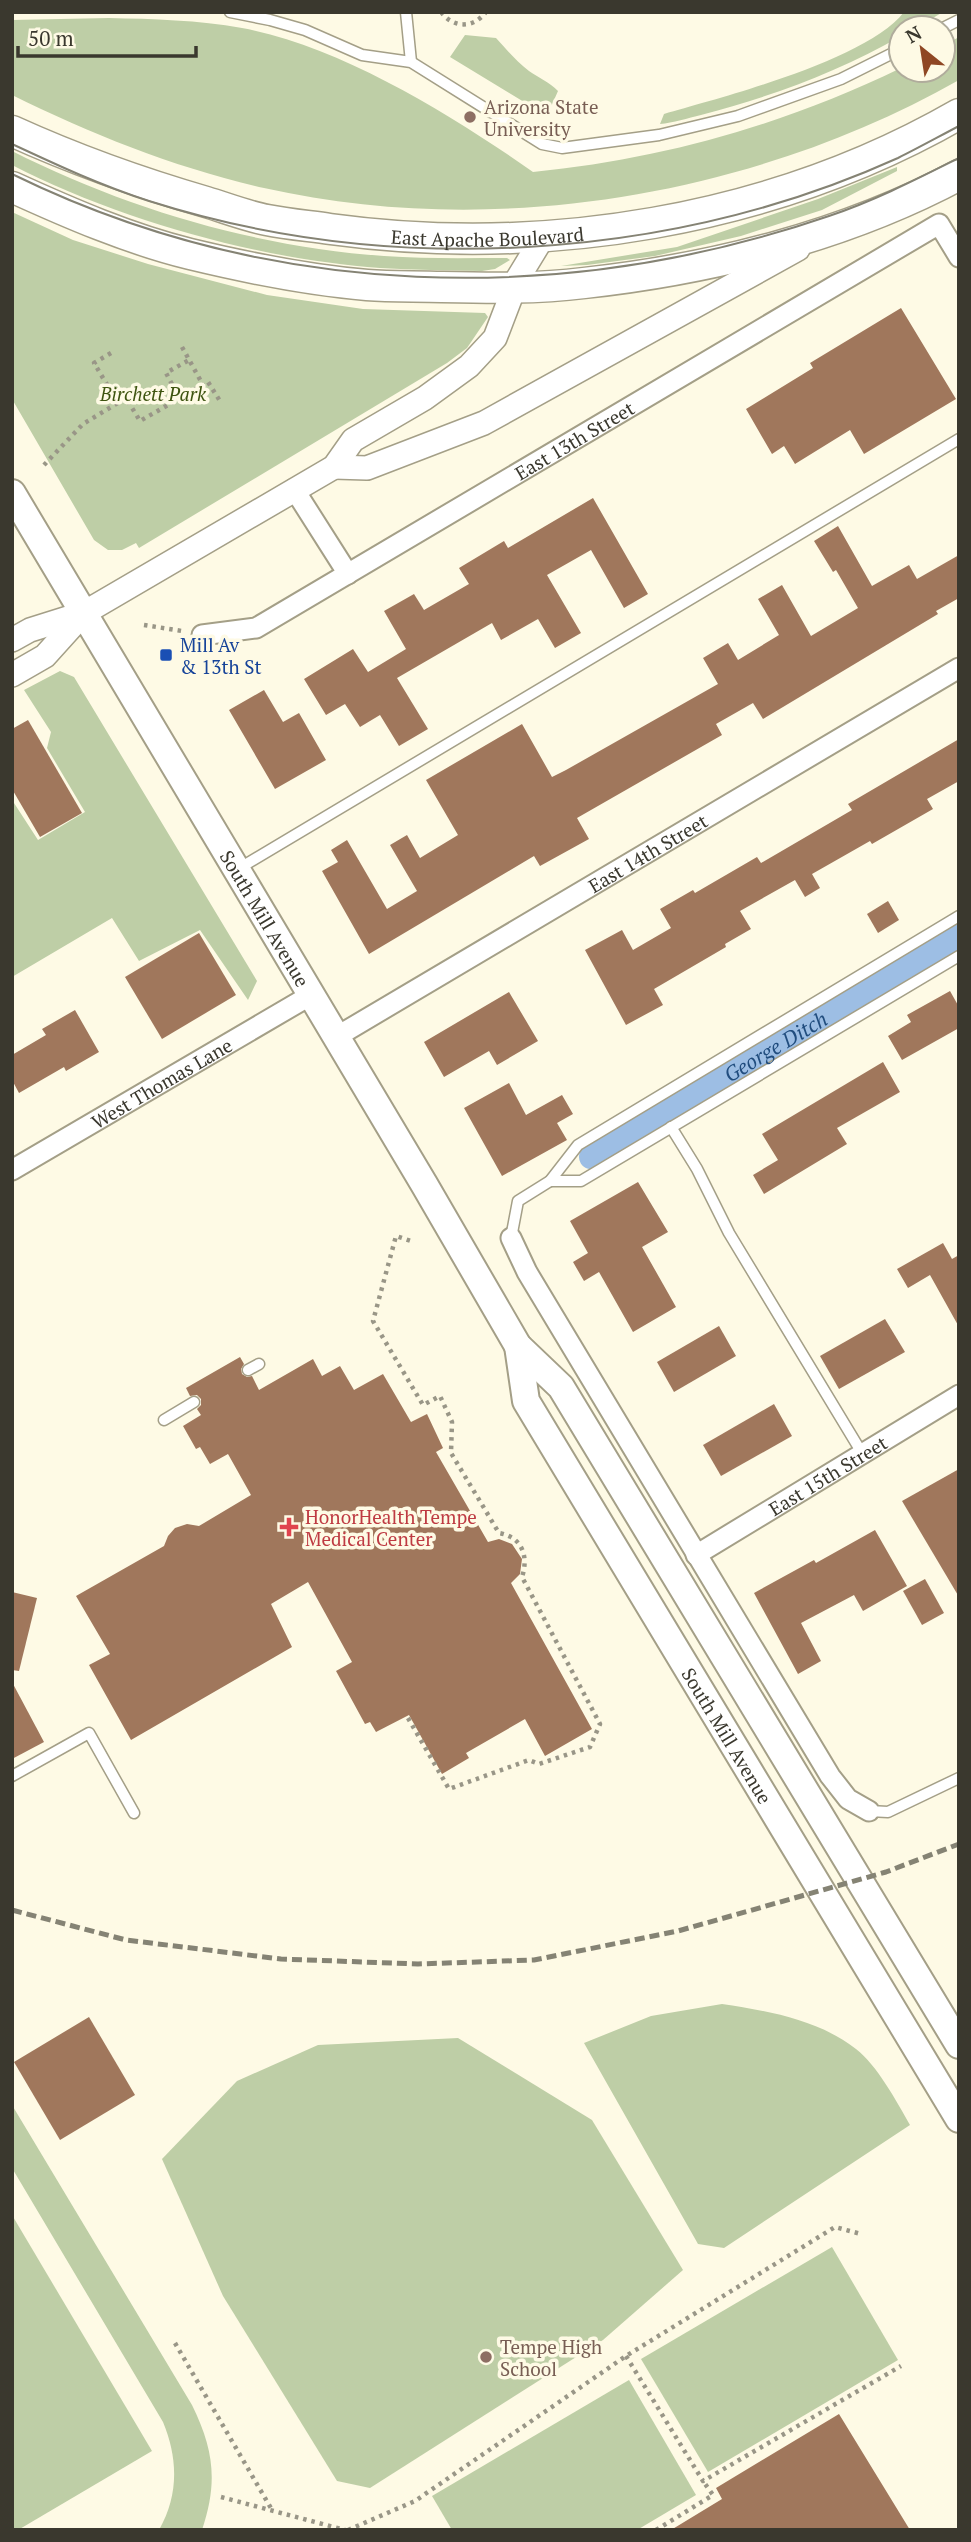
<svg xmlns="http://www.w3.org/2000/svg" width="971" height="2542" viewBox="0 0 971 2542" font-family="'PT Serif',serif">
<style>
.green{fill:#becea6}
.lines{fill:none;stroke-linecap:round;stroke-linejoin:round}
.canal{stroke:#9dbee4;stroke-width:24}
.building{fill:#a0775c}
.service-casing{stroke:#a49f87;stroke-width:13}
.minor-casing{stroke:#a49f87;stroke-width:23}
.tertiary-casing{stroke:#a49f87;stroke-width:26}
.secondary-casing{stroke:#a49f87;stroke-width:30}
.primary-casing{stroke:#a49f87;stroke-width:33}
.path{stroke:#999687;stroke-width:4.5;stroke-dasharray:3.5 5;stroke-linecap:butt}
.service{stroke:#fff;stroke-width:10}
.minor{stroke:#fff;stroke-width:19}
.tertiary{stroke:#fff;stroke-width:23}
.secondary{stroke:#fff;stroke-width:26}
.primary{stroke:#fff;stroke-width:30}
.tram{stroke:#858374;stroke-width:2}
.rail{stroke:#858374;stroke-width:5;stroke-dasharray:10 5;stroke-linecap:butt}
.education-dot{fill:#8d6e63;stroke:#fefae5;stroke-width:2.5}
.transit-dot{fill:#1a4fb4;stroke:#fefae5;stroke-width:2.5}
.health-dot{fill:#e0444e;stroke:#fefae5;stroke-width:2.5}
.labels{text-anchor:middle;dominant-baseline:central;stroke-width:7;stroke-linejoin:round;paint-order:stroke}
.education-label{font-size:19px;fill:#785e54;stroke:#fefae5;text-anchor:start}
.street-label{font-size:19px;fill:#3a382e;stroke:#fefae5}
.park-label{font-size:19px;font-style:italic;fill:#3e5410;stroke:#fefae5}
.transit-label{font-size:19px;fill:#164399;stroke:#fefae5;text-anchor:start}
.health-label{font-size:19px;fill:#be3a42;stroke:#fefae5;text-anchor:start}
.water-label{font-size:21px;font-style:italic;fill:#214d7e;stroke:#fefae5}
</style>
<rect width="100%" height="100%" fill="#fefae5"/>
<g class="green">
<path d="M904 12H943L916 28H901V36C839 72 770 97 701 115 688 118 673 123 660 124L664 114C723 97 867 60 904 12Z"/>
<path d="M109 18C153 19 198 20 242 28 340 46 452 115 533 172 664 159 783 125 901 68V70H943V46L959 37V80C754 196 495 240 264 188 176 168 93 135 12 95V20Z"/>
<path d="M465 35 496 38C506 49 517 62 529 71 539 78 549 82 558 91L547 116 450 57Z"/>
<path d="M12 151C127 209 256 247 384 256 425 259 466 258 507 258L510 260 495 269 482 271C448 270 414 270 380 268 259 259 121 221 12 165Z"/>
<polygon points="897,167 897,171 822,210 741,236 655,256 587,265 561,266 677,247 818,199"/>
<polygon points="12,212 73,240 148,264 267,295 363,309 485,313 488,317 467,348 447,363 139,548 136,543 122,550 108,550 94,540 12,399"/>
<polygon points="60,671 74,677 257,981 248,1000 200,930 139,961 112,918 12,977 12,806 14,803 38,840 85,812 47,748 51,732 24,690"/>
<path d="M722 2004C768 2011 819 2020 856 2049 877 2065 897 2102 910 2125L724 2248 698 2244 584 2043 651 2016Z"/>
<polygon points="458,2038 592,2120 683,2270 603,2340 370,2488 337,2481 223,2296 162,2159 237,2081 318,2045"/>
<path d="M12 2105 192 2405C214 2450 218 2482 202 2530H159C179 2495 178 2458 163 2422L12 2168Z"/>
<polygon points="12,2215 152,2451 18,2530 12,2530"/>
<polygon points="832,2247 898,2360 708,2472 641,2359"/>
<polygon points="629,2380 696,2495 637,2530 452,2530 432,2496"/>
</g>
<g class="lines">
<path class="canal" id="s1" d="M591 1157 959 936"/>
</g>
<g class="building">
<polygon points="901,308 956,399 864,454 850,430 795,464 784,446 772,454 746,409 813,368 810,363"/>
<polygon points="593,498 648,594 624,608 591,550 547,575 581,633 555,648 538,619 501,640 492,623 397,678 428,729 399,746 380,715 360,727 345,704 326,715 304,679 353,649 368,672 406,649 384,611 414,594 424,610 469,584 459,568 504,541 508,548"/>
<polygon points="838,526 872,586 909,565 917,579 959,555 959,598 936,611 938,614 763,719 753,703 716,724 722,735 577,818 589,839 540,866 534,856 369,954 322,871 338,862 331,850 347,840 387,909 417,891 390,845 407,835 420,858 458,835 426,780 522,724 552,777 566,770 718,684 703,658 728,643 738,660 779,635 758,599 782,585 811,636 858,608 836,570 833,572 814,541"/>
<polygon points="264,690 283,722 299,713 326,760 275,789 229,710"/>
<polygon points="28,720 82,813 40,837 12,789 12,729"/>
<polygon points="959,739 959,781 927,799 933,809 872,844 870,841 812,874 820,888 805,897 795,880 740,911 751,929 725,944 726,947 654,989 663,1005 626,1025 585,950 622,930 633,950 671,928 660,909 693,890 695,893 757,857 761,863 852,810 848,804"/>
<polygon points="888,901 899,920 878,933 867,914"/>
<polygon points="199,933 236,995 162,1039 125,977"/>
<polygon points="950,991 959,1007 959,1028 902,1060 888,1036 911,1022 907,1015"/>
<polygon points="509,992 538,1041 497,1065 489,1051 444,1077 424,1042"/>
<polygon points="75,1010 99,1052 66,1071 64,1067 19,1093 12,1080 12,1055 46,1035 42,1029"/>
<polygon points="883,1062 900,1092 837,1128 847,1144 764,1194 753,1175 778,1160 762,1134"/>
<polygon points="509,1083 526,1115 562,1095 573,1114 557,1123 567,1140 502,1176 464,1108"/>
<polygon points="638,1182 668,1232 642,1247 676,1307 633,1332 599,1272 584,1281 573,1262 588,1253 570,1221"/>
<polygon points="943,1243 952,1259 959,1255 959,1327 930,1275 908,1288 897,1269"/>
<polygon points="885,1319 905,1352 839,1389 820,1356"/>
<polygon points="719,1326 736,1356 674,1392 657,1362"/>
<polygon points="240,1357 244,1364 241,1369 242,1374 247,1377 252,1376 259,1390 313,1359 322,1376 340,1366 354,1390 383,1374 411,1422 427,1414 443,1448 436,1452 488,1542 499,1539 512,1544 522,1559 520,1574 511,1583 592,1729 545,1756 525,1719 466,1753 469,1758 442,1774 409,1715 376,1732 370,1722 365,1724 336,1671 352,1662 308,1582 271,1604 292,1647 131,1740 89,1665 110,1654 76,1596 164,1546 168,1536 175,1528 187,1524 199,1526 251,1495 228,1454 210,1464 200,1447 196,1449 183,1426 201,1415 197,1409 201,1405 201,1399 197,1395 190,1396 186,1388"/>
<polygon points="774,1404 792,1436 721,1476 703,1445"/>
<polygon points="959,1469 959,1597 902,1501"/>
<polygon points="875,1530 907,1586 863,1611 854,1595 801,1623 821,1661 798,1674 754,1593 814,1560 816,1563"/>
<polygon points="925,1579 944,1613 922,1625 903,1591"/>
<polygon points="12,1592 37,1598 19,1671 12,1670"/>
<polygon points="12,1682 44,1742 12,1759"/>
<polygon points="89,2017 135,2095 60,2140 14,2062"/>
<polygon points="839,2414 910,2530 671,2530 722,2499 716,2488"/>
</g>
<g class="lines">
<g class="service-casing">
<g id="service">
<polyline points="230,12 270,20 305,30 362,55 411,62 542,144 562,148 659,135 738,116 841,79 901,49"/>
<polyline points="406,12 411,62"/>
<polyline points="943,28 959,20"/>
<polyline points="238,869 959,439"/>
<polyline points="671,1127 697,1169 729,1233 862,1453"/>
<polyline points="550,1181 581,1181 959,956"/>
<polyline points="511,1238 518,1201 550,1181 578,1145 959,916"/>
<polyline points="248,1370 259,1364"/>
<polyline points="164,1420 194,1402"/>
<polyline points="12,1776 89,1733 134,1813"/>
<polyline points="869,1811 888,1812 959,1778"/>
</g>
</g>
<g class="minor-casing">
<g id="minor">
<polyline points="294,489 348,574"/>
<path id="s2" d="M202 635 256 628 939 224 959 257"/>
<path id="s3" d="M336 1037 959 668"/>
<path id="s4" d="M12 1170 311 995"/>
<polyline points="511,1238 527,1272 830,1776 848,1799 869,1811"/>
<path id="s5" d="M696 1555 959 1395"/>
</g>
</g>
<g class="tertiary-casing">
<g id="tertiary">
<polyline points="334,467 367,468 484,423 798,249"/>
<polyline points="12,640 30,630 84,613 334,467 353,440 425,398 469,366 495,338 518,278 543,237"/>
<polyline points="12,675 45,656 82,615"/>
</g>
</g>
<g class="secondary-casing">
<g id="secondary">
<path id="s6" d="M12 493 424 1184 518 1346 561 1387 959 2045"/>
<path id="s7" d="M518 1346 526 1401 959 2119"/>
</g>
</g>
<g class="primary-casing">
<g id="primary">
<path id="s8" d="M12 131C78 161 137 182 206 202 226 208 246 216 267 220 287 224 309 226 330 229 543 258 771 222 959 114"/>
<path d="M12 187C69 213 129 239 190 254 248 268 308 280 367 285 392 287 417 286 442 287 489 288 537 289 584 283 712 269 845 236 959 175"/>
</g>
</g>
<g class="path">
<path d="M441 12C453 28 473 29 486 12"/>
<polyline points="182,347 203,385"/>
<polyline points="111,353 94,363 118,403"/>
<polyline points="180,399 166,373 189,360"/>
<polyline points="44,465 83,424 126,398 140,421 208,382 220,401"/>
<polyline points="144,625 182,631"/>
<path d="M408 1718 449 1789 529 1760 539 1764 590 1747 600 1724 522 1577C529 1556 522 1537 499 1533L451 1453 452 1422 440 1396 423 1405 373 1321 396 1236 414 1242"/>
<polyline points="175,2343 272,2510"/>
<polyline points="626,2356 703,2481 901,2366"/>
<polyline points="221,2497 345,2530"/>
<polyline points="348,2530 415,2501 626,2356 835,2227 861,2234"/>
<polyline points="656,2530 713,2495 703,2481"/>
</g>
<use href="#service" class="service"/>
<use href="#minor" class="minor"/>
<use href="#tertiary" class="tertiary"/>
<use href="#secondary" class="secondary"/>
<use href="#primary" class="primary"/>
<g class="tram">
<path d="M12 144C57 165 102 186 149 201 389 277 668 262 898 158 918 148 938 137 959 126"/>
<path d="M12 174C269 300 561 308 829 216 874 201 917 179 959 158"/>
</g>
<polyline class="rail" points="12,1910 126,1940 281,1959 418,1964 534,1960 678,1931 886,1872 959,1844"/>
</g>
<g class="education-dot">
<circle cx="470" cy="117" r="7"/>
<circle cx="486" cy="2357" r="7"/>
</g>
<rect class="transit-dot" x="159" y="648" width="14" height="14" rx="3.5"/>
<path class="health-dot" d="M285.5 1516.5h7v7h7v7h-7v7h-7v-7h-7v-7h7z"/>
<g class="labels">
<g class="education-label">
<text x="484" y="106">Arizona State<tspan x="484" dy="22">University</tspan></text>
<text x="500" y="2346">Tempe High<tspan x="500" dy="22">School</tspan></text>
</g>
<g class="street-label">
<text stroke="none"><textPath href="#s8" startOffset="492">East Apache Boulevard</textPath></text>
<text stroke="none"><textPath href="#s2" startOffset="424">East 13th Street</textPath></text>
<text stroke="none"><textPath href="#s3" startOffset="362">East 14th Street</textPath></text>
<text stroke="none"><textPath href="#s6" startOffset="495">South Mill Avenue</textPath></text>
<text stroke="none"><textPath href="#s4" startOffset="173">West Thomas Lane</textPath></text>
<text stroke="none"><textPath href="#s5" startOffset="154">East 15th Street</textPath></text>
<text stroke="none"><textPath href="#s7" startOffset="446">South Mill Avenue</textPath></text>
</g>
<g class="park-label">
<text x="153" y="393">Birchett Park</text>
</g>
<g class="transit-label">
<text x="180" y="644">Mill Av<tspan x="180" dy="22">&amp; 13th St</tspan></text>
</g>
<g class="health-label">
<text x="305" y="1516">HonorHealth Tempe<tspan x="305" dy="22">Medical Center</tspan></text>
</g>
<g class="water-label">
<text stroke="none"><textPath href="#s1" startOffset="215">George Ditch</textPath></text>
</g>
</g>
<rect width="971" height="2542" fill="none" stroke="#3a382e" stroke-width="28"/>
<g transform="translate(922 49) rotate(330)"><circle r="33" fill="#fefae5" stroke="#b0ac9c" stroke-width="2"/>
<path d="M0-5L12 26L0 18L-12 26Z" fill="#8f4724"/>
<text y="-10" font-size="19" font-weight="bold" text-anchor="middle" fill="#3a382e">N</text>
</g>
<path d="M18 46v10h178v-10" fill="none" stroke="#3a382e" stroke-width="3.5"/>
<text x="28" y="46" font-size="21" fill="#3a382e" stroke="#fefae5" stroke-width="5" paint-order="stroke">50 m</text>
</svg>
